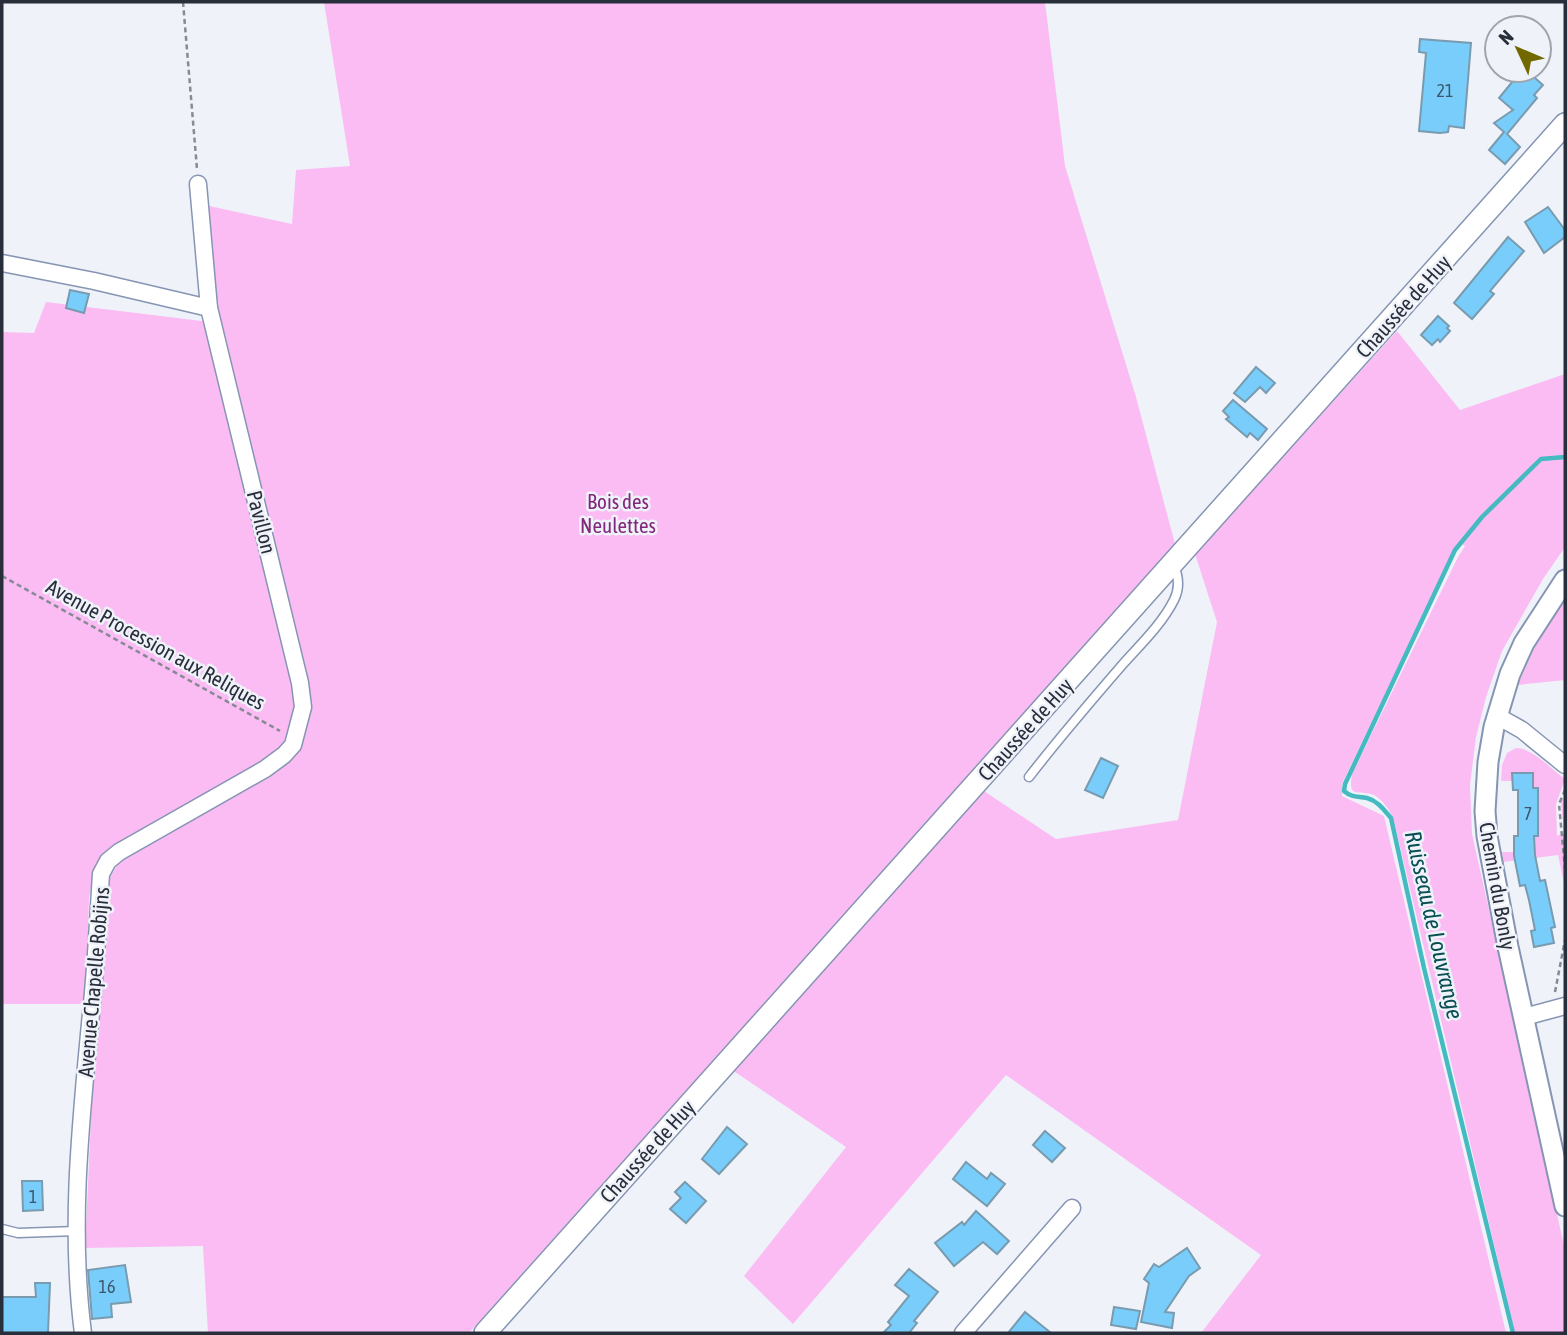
<svg xmlns="http://www.w3.org/2000/svg" width="1567" height="1335" viewBox="0 0 1567 1335" font-family="'Asap Condensed',sans-serif">
<style>
.green{fill:#fbbcf4}
.lines{fill:none;stroke-linecap:round;stroke-linejoin:round}
.stream{stroke:#45bac1;stroke-width:4.5}
.building{fill:#79cdfa;stroke:#789baf;stroke-width:2}
.service-casing{stroke:#8695b3;stroke-width:11}
.minor-casing{stroke:#8695b3;stroke-width:19}
.tertiary-casing{stroke:#8695b3;stroke-width:23}
.secondary-casing{stroke:#8695b3;stroke-width:24}
.path{stroke:#868a94;stroke-width:2.5;stroke-dasharray:5 3.5;stroke-linecap:butt}
.service{stroke:#fff;stroke-width:8}
.minor{stroke:#fff;stroke-width:16}
.tertiary{stroke:#fff;stroke-width:19}
.secondary{stroke:#fff;stroke-width:21}
.labels{text-anchor:middle;dominant-baseline:central;stroke-width:5;stroke-linejoin:round;paint-order:stroke}
.number-label{font-size:18px;fill:#3d566b}
.street-label{font-size:21px;fill:#292e3b;stroke:#eff2f9}
.park-label{font-size:21px;fill:#82287c;stroke:#eff2f9}
.water-label{font-size:23px;font-style:italic;fill:#074f53;stroke:#eff2f9}
</style>
<rect width="100%" height="100%" fill="#eff2f9"/>
<g class="green">
<polygon points="324,2 1045,2 1065,166 1136,397 1175,544 469,1333 208,1333 203,1246 85,1248 92,1098 109,879 118,864 131,853 129,838 111,847 96,864 89,897 86,1004 2,1004 2,332 34,333 46,302 218,323 205,205 292,224 296,170 350,166"/>
<path d="M1397 331 1460 410 1565 374V547L1543 579 1502 651 1486 697 1476 737 1470 785 1472 834 1565 1250V1333H1515L1394 821C1391 811 1381 797 1371 794 1357 790 1348 799 1352 774L1458 557 1465 546 1460 543 1454 550 1342 784V796L1384 816 1506 1333H1201L1261 1255 1006 1075 793 1324 744 1276 846 1147 732 1070 984 791 1056 839 1178 820 1217 622 1195 554Z"/>
<polygon points="1565,599 1565,680 1518,685 1537,642"/>
<path d="M1516 748C1533 748 1552 770 1565 779L1556 804 1557 836 1564 833 1561 802 1565 794V888L1558 855 1503 862 1502 852H1535L1534 836H1538V789L1533 788V773H1513V781H1501L1502 765 1507 753Z"/>
</g>
<g class="lines">
<path class="stream" d="M1513 1333 1424 968 1391 818C1384 810 1378 801 1367 798 1358 796 1352 798 1344 791L1345 784 1455 550 1482 517 1541 459 1565 457"/>
</g>
<g class="building">
<polygon points="1420,39 1471,43 1464,128 1449,126 1448,132 1440,133 1419,131 1426,53 1419,52"/>
<polygon points="1522,70 1526,70 1543,85 1534,95 1537,98 1507,134 1520,147 1505,164 1489,150 1504,132 1494,123 1513,110 1499,98"/>
<polygon points="1548,207 1565,230 1565,237 1544,253 1525,222"/>
<polygon points="1508,237 1524,251 1490,291 1494,294 1472,319 1454,303"/>
<polygon points="70,290 89,294 84,313 66,308"/>
<polygon points="1438,316 1449,326 1447,328 1450,331 1440,342 1438,339 1432,345 1421,335"/>
<polygon points="1256,367 1275,383 1266,393 1260,387 1245,402 1234,393"/>
<polygon points="1233,400 1267,429 1258,440 1250,433 1247,437 1226,419 1229,417 1223,411"/>
<polygon points="1101,758 1118,766 1103,798 1085,790"/>
<polygon points="1512,773 1533,773 1533,788 1538,788 1538,836 1534,836 1535,855 1540,881 1545,880 1555,927 1551,928 1554,943 1534,947 1531,931 1535,930 1529,900 1525,885 1520,886 1514,856 1514,836 1518,836 1518,790 1513,790"/>
<polygon points="727,1127 747,1144 719,1174 702,1159"/>
<polygon points="1045,1131 1065,1148 1052,1162 1033,1145"/>
<polygon points="966,1162 987,1179 991,1173 1005,1184 987,1206 953,1179"/>
<polygon points="22,1181 42,1181 43,1210 23,1211"/>
<polygon points="685,1182 706,1201 686,1223 670,1209 681,1198 675,1192"/>
<polygon points="976,1211 1009,1241 997,1254 983,1242 954,1266 935,1243 962,1222 964,1225"/>
<polygon points="1187,1248 1200,1268 1189,1276 1165,1312 1174,1313 1172,1328 1141,1322 1149,1283 1144,1279 1154,1264 1159,1267"/>
<polygon points="125,1265 131,1302 111,1304 112,1317 92,1319 88,1270"/>
<polygon points="909,1269 938,1292 914,1321 917,1323 909,1333 883,1333 891,1325 888,1322 909,1296 895,1285"/>
<polygon points="35,1283 50,1283 48,1333 2,1333 2,1297 36,1297"/>
<polygon points="1114,1307 1140,1311 1136,1329 1111,1325"/>
<polygon points="1025,1312 1051,1333 1008,1333"/>
</g>
<g class="lines">
<g class="service-casing">
<g id="service">
<path d="M1029 777C1059 738 1091 701 1123 664 1140 645 1162 624 1174 600 1180 588 1179 576 1173 564"/>
<polyline points="2,1229 18,1233 77,1231"/>
</g>
</g>
<g class="minor-casing">
<g id="minor">
<polyline points="2,263 94,281 209,308"/>
<polyline points="1497,716 1522,730 1565,765"/>
<polyline points="1524,1017 1565,1006"/>
<path d="M83 1333C69 1226 81 1120 91 1013 96 967 98 920 101 874L108 861 119 852 265 769 284 755 293 745 303 707 300 683 209 308 198 184"/>
<polyline points="963,1333 1072,1208"/>
</g>
</g>
<g class="tertiary-casing">
<polyline id="tertiary" points="1565,580 1524,643 1510,674 1494,727 1488,762 1485,811 1487,836 1508,947 1565,1206"/>
</g>
<g class="secondary-casing">
<polyline id="secondary" points="485,1333 1565,124"/>
</g>
<g class="path">
<polyline points="183,2 197,169"/>
<polyline points="2,576 280,731"/>
<polyline points="1565,790 1559,804 1565,869"/>
<polyline points="1555,992 1565,940"/>
</g>
<use href="#service" class="service"/>
<use href="#minor" class="minor"/>
<use href="#tertiary" class="tertiary"/>
<use href="#secondary" class="secondary"/>
</g>
<g class="labels">
<g class="number-label">
<text x="1445" y="90">21</text>
<text x="1528" y="813">7</text>
<text x="33" y="1196">1</text>
<text x="107" y="1286">16</text>
</g>
<g class="street-label">
<text transform="translate(1403 306) rotate(-48)">Chaussée de Huy</text>
<text transform="translate(262 522) rotate(76)">Pavillon</text>
<text transform="translate(156 644) rotate(29)">Avenue Procession aux Reliques</text>
<text transform="translate(1025 729) rotate(-48)">Chaussée de Huy</text>
<text transform="translate(1498 886) rotate(80)">Chemin du Bonly</text>
<text transform="translate(93 982) rotate(-85)">Avenue Chapelle Robijns</text>
<text transform="translate(647 1151) rotate(-48)">Chaussée de Huy</text>
</g>
<g class="park-label">
<text x="618" y="501">Bois des<tspan x="618" dy="24">Neulettes</tspan></text>
</g>
<g class="water-label">
<text transform="translate(1434 925) rotate(77)">Ruisseau de Louvrange</text>
</g>
</g>
<rect width="1567" height="1335" fill="none" stroke="#292e3b" stroke-width="7"/>
<g transform="translate(1518 49) rotate(314)"><circle r="33" fill="#eff2f9" stroke="#a0a4ad" stroke-width="2"/>
<path d="M0-5L12 26L0 18L-12 26Z" fill="#716800"/>
<text y="-10" font-size="19" font-weight="bold" text-anchor="middle" fill="#292e3b">N</text>
</g>
</svg>
